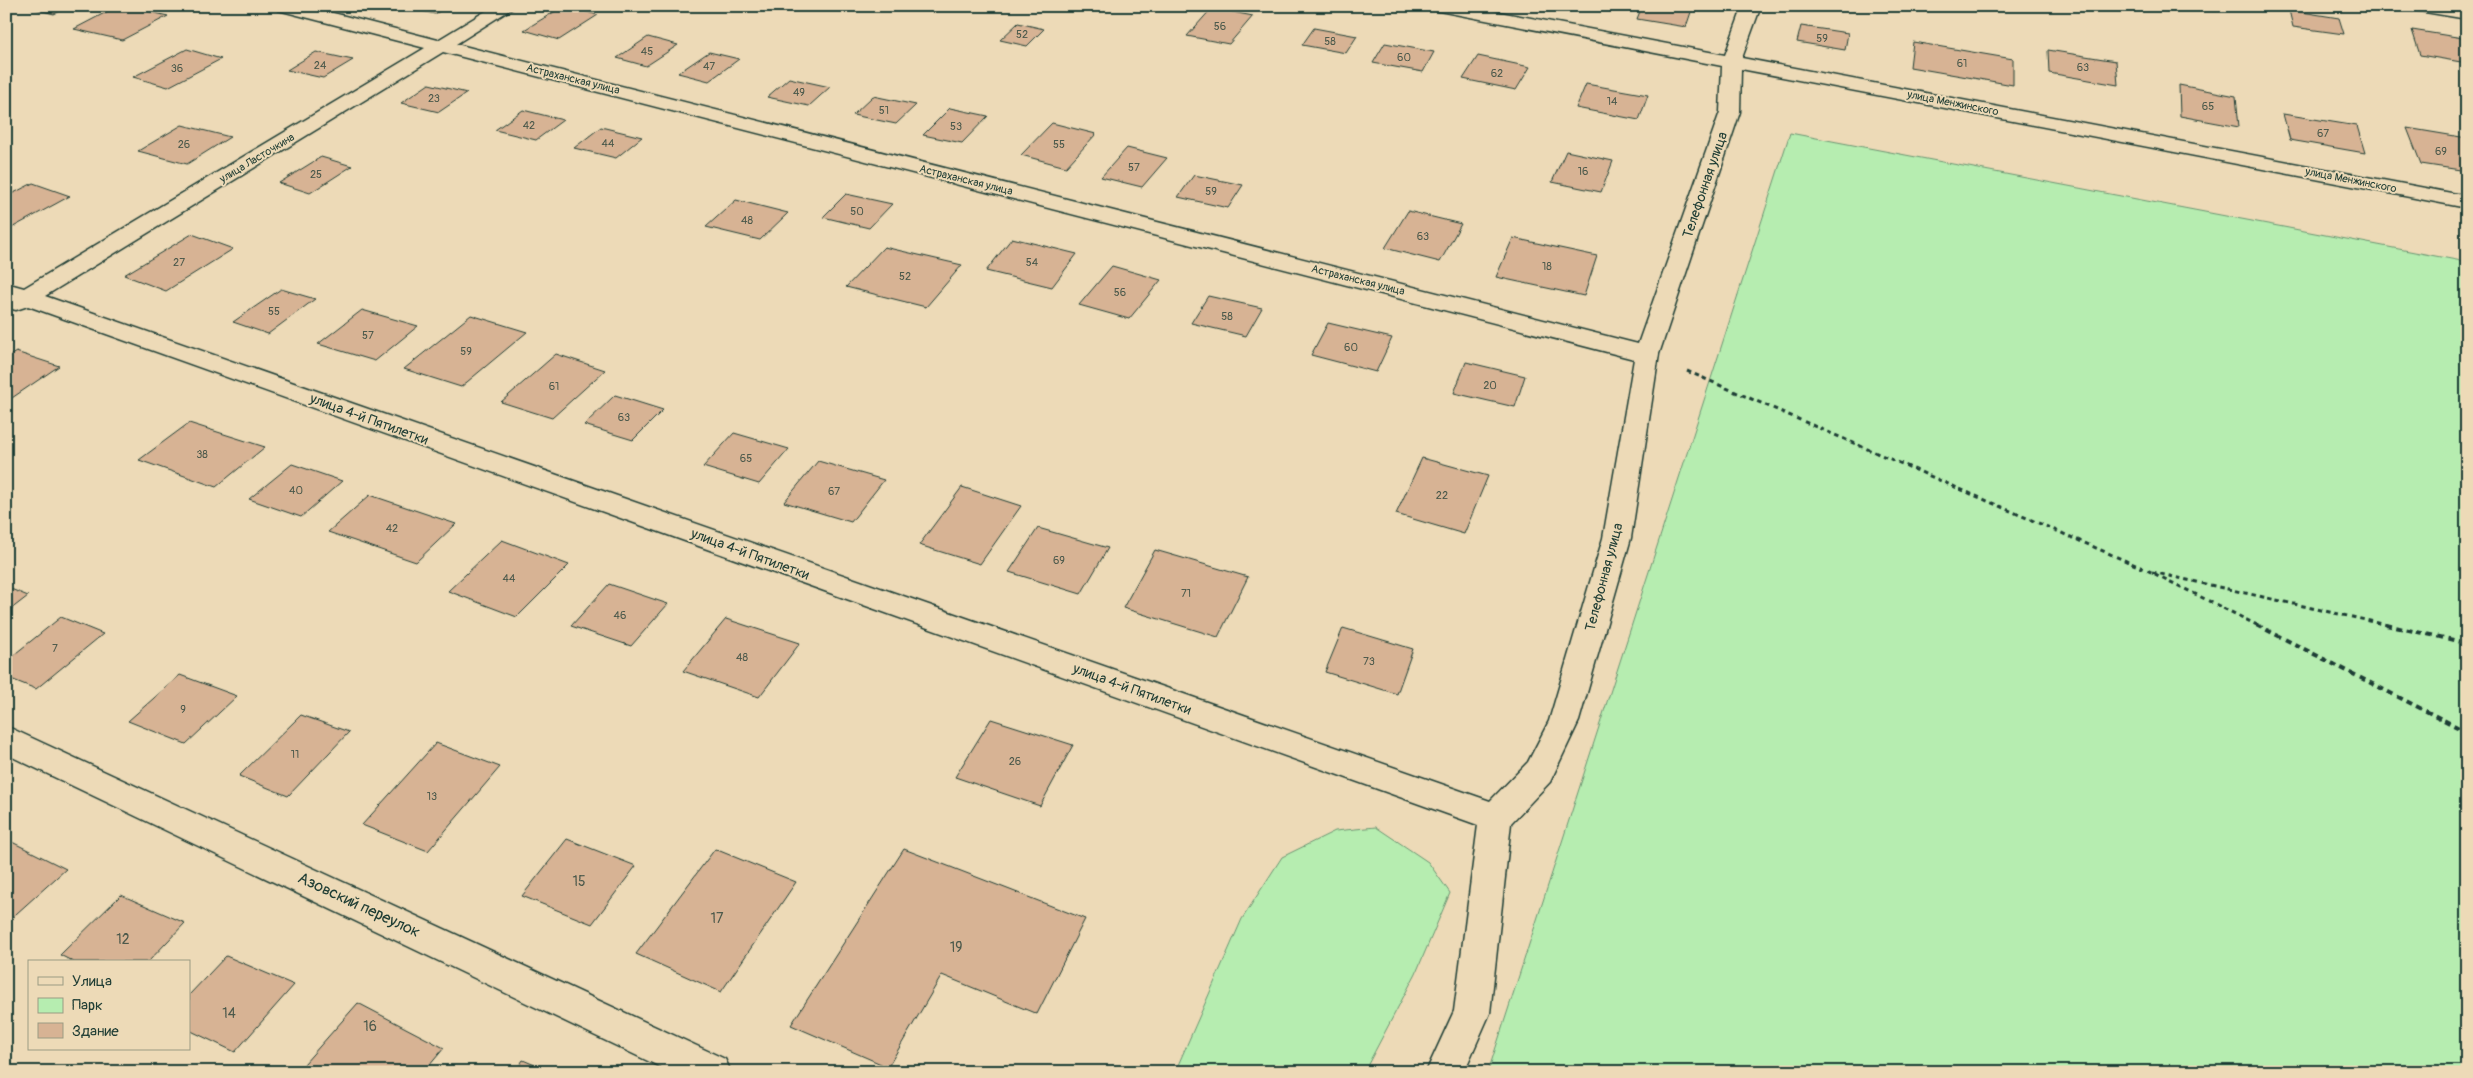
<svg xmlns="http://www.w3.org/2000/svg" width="2473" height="1078" viewBox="0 0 2473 1078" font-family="Pangolin,sans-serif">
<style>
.green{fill:#b6edb0;stroke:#6a9572}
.building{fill:#d7b394;stroke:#1f3d34}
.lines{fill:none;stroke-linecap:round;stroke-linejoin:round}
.street-casing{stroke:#1f3d34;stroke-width:3}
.path-far1{stroke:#1f3d34;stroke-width:3;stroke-dasharray:4.5 4;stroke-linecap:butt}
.path{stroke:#1f3d34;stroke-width:4;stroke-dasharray:6 4.5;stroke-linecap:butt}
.street{fill:#eddab7;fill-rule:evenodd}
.labels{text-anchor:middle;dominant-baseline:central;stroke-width:4;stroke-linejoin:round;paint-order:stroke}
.number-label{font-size:11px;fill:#4d5a4c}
.far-street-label{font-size:11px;fill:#1f3d34;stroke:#eddab7}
.street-label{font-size:14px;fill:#1f3d34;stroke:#eddab7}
.near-number-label{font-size:14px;fill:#4d5a4c}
.near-street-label{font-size:16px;fill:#1f3d34;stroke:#eddab7}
</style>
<rect width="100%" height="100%" fill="#eddab7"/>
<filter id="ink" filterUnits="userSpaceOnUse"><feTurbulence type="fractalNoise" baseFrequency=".02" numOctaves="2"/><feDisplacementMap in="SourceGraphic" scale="10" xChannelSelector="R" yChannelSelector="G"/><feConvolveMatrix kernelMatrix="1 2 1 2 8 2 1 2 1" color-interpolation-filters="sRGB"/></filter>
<g filter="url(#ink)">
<g class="green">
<polygon points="1790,133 2467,262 2467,1072 1488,1072"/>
<polygon points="1376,827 1428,862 1450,893 1416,973 1364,1072 1175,1072 1242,919 1282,857 1335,831"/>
</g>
<g class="building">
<polygon points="24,6 71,6 54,14"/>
<polygon points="118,6 125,6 168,16 122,40 74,29"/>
<polygon points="397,6 448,6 435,14"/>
<polygon points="564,6 598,15 559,40 524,30"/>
<polygon points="1642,6 1693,6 1686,27 1637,19"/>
<polygon points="2182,6 2215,6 2216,11"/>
<polygon points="1212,8 1253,16 1229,44 1187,36"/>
<polygon points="2289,10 2339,18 2344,34 2293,27"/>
<polygon points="1018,23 1044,29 1027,46 1000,40"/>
<polygon points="1801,26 1848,33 1845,50 1797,42"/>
<polygon points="1314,28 1357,36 1346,53 1302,45"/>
<polygon points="2412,30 2463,38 2467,47 2467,63 2420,55"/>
<polygon points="648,37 678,45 646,66 617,58"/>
<polygon points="1913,42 2013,59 2013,85 1910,67"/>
<polygon points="1385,43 1434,52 1423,72 1373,63"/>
<polygon points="187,49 221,59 168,87 133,77"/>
<polygon points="2048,50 2116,61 2118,85 2049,73"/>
<polygon points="316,52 353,60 323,78 287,70"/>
<polygon points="709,52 739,59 709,81 678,73"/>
<polygon points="1478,56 1530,67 1516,90 1463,79"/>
<polygon points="789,78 830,87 809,106 767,97"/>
<polygon points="429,84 467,93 439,112 401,103"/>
<polygon points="1586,84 1648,95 1639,120 1576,108"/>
<polygon points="2179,85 2236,96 2239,127 2180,116"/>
<polygon points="873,96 916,105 896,124 853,115"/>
<polygon points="950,108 988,116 962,143 923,135"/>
<polygon points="523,110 563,120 536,140 495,130"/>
<polygon points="2283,114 2357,126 2365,153 2290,140"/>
<polygon points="1052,123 1096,134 1066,167 1021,155"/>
<polygon points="182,125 230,137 187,164 138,151"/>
<polygon points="601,127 642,137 616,158 574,148"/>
<polygon points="2407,128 2467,138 2467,171 2421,164"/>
<polygon points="1127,148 1167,158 1142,187 1101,177"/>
<polygon points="1566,151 1613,161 1601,192 1552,182"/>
<polygon points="321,157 352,166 310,193 279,183"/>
<polygon points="1194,175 1243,185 1228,208 1178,197"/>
<polygon points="33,183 70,196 6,231 6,197"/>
<polygon points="846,194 892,204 869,228 823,217"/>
<polygon points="736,200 788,213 760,240 706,227"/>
<polygon points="1408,211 1461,224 1440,262 1385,248"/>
<polygon points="192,234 233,249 166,291 124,275"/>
<polygon points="1012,238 1077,254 1052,287 986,271"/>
<polygon points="1513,238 1597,256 1584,296 1496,277"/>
<polygon points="884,247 962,265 926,307 846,287"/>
<polygon points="1112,266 1161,280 1129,319 1079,305"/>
<polygon points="281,289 315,299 268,334 233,322"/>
<polygon points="1208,296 1262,308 1246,336 1191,323"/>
<polygon points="362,310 418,326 375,361 318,344"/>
<polygon points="471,315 527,332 461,387 404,369"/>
<polygon points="1328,323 1392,338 1376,372 1311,355"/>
<polygon points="16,352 59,366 6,402 6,358"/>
<polygon points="556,354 605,370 552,418 501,402"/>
<polygon points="1466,362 1525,376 1515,407 1454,393"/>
<polygon points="615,395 663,410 633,440 584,425"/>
<polygon points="189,423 265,447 216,487 139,460"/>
<polygon points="734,433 789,449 759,484 703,467"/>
<polygon points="1422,458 1488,476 1464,534 1396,514"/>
<polygon points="818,461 884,480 851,522 784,502"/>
<polygon points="292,464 342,481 301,517 249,499"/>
<polygon points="962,487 1021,506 980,564 919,545"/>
<polygon points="370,495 456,524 416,562 328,532"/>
<polygon points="1038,528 1108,548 1081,594 1009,572"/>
<polygon points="502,540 569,565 517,617 448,591"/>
<polygon points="1155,550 1248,577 1218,637 1123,608"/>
<polygon points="609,584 668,604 631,646 571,626"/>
<polygon points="6,587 28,596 6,613"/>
<polygon points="61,617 103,634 36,689 6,677 6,661"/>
<polygon points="726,619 800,643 759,697 683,671"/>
<polygon points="1343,628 1413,649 1397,694 1325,672"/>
<polygon points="180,675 237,696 186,744 128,721"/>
<polygon points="301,715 349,732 288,796 239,776"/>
<polygon points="991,719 1073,745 1040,806 955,777"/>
<polygon points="436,743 500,767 428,851 362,825"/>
<polygon points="6,839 66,869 6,923"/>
<polygon points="567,839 636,866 592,924 522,896"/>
<polygon points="715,849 796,882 721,992 636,954"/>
<polygon points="904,849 1085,919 1037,1014 942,975 888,1067 791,1025"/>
<polygon points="121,895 185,923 148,962 74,962 60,955"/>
<polygon points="226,956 294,985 235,1052 189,1030 189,995"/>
<polygon points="358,1003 444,1048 424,1072 297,1072"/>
<polygon points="523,1060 551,1072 515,1072"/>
</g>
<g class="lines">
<g class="street-casing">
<g id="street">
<path d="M275 6H306L438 40 494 6H516L456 44 1638 344 1720 112 1722 66 1439 11 1433 10 1430 6H1468L1725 55 1743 6H1761L1742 58 2467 196V208L1741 69 1740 112 1659 354 1631 538 1579 721 1550 782 1511 823 1490 1013 1464 1072H1426L1454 1011 1478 825 28 306 16 310 8 308 6 283 24 288 425 48 278 10ZM443 52 1634 359 1603 538 1549 721 1528 762 1490 801 45 296Z"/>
<polygon points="2410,6 2453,6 2467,9 2467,19 2413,10"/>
<polygon points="6,726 725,1059 731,1072 671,1072 6,754"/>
</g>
</g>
<g class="path-far1">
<polyline points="1687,371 2147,570 2259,626"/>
<polyline points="2152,572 2392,626"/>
</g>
<g class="path">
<polyline points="2257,625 2467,732"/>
<polyline points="2386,625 2467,643"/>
</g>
<use href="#street" class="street"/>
</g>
</g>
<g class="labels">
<g class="number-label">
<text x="1220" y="26">56</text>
<text x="1022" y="34">52</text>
<text x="1822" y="38">59</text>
<text x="1330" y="41">58</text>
<text x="647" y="51">45</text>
<text x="1404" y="57">60</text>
<text x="1962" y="63">61</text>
<text x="320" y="65">24</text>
<text x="709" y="66">47</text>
<text x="2083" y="67">63</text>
<text x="177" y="68">36</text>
<text x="1497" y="73">62</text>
<text x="799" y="92">49</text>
<text x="434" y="98">23</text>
<text x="1612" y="101">14</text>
<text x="2208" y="106">65</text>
<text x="884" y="110">51</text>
<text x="529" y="125">42</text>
<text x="956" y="126">53</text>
<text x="2323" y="133">67</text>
<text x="608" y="143">44</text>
<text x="184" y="144">26</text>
<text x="1059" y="144">55</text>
<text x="2441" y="151">69</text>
<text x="1134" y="167">57</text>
<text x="1583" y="171">16</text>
<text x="316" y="174">25</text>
<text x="1211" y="191">59</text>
<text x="857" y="211">50</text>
<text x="747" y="220">48</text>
<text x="1423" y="236">63</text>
<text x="179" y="262">27</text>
<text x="1032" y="262">54</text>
<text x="1547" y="266">18</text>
<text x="905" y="276">52</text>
<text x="1120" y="292">56</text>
<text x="274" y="311">55</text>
<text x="1227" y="316">58</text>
<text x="368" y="335">57</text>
<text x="1351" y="347">60</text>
<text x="466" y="351">59</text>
<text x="1490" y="385">20</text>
<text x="554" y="386">61</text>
<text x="624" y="417">63</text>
<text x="202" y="454">38</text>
<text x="746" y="458">65</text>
<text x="296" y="490">40</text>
<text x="834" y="491">67</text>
<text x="1442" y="495">22</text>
<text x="392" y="528">42</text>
<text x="1059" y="560">69</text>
<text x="509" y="578">44</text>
<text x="1186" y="593">71</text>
<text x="620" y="615">46</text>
<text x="55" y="648">7</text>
<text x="742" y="657">48</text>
<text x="1369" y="661">73</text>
<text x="183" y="709">9</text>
<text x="295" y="754">11</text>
<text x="1015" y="761">26</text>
<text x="432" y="796">13</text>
</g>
<g class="far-street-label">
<text transform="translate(573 79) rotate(14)">Астраханская улица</text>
<text transform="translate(1953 103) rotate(11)">улица Менжинского</text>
<text transform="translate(257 158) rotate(-31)">улица Ласточкина</text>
<text transform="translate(966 180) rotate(14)">Астраханская улица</text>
<text transform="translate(2351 180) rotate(11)">улица Менжинского</text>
<text transform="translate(1358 280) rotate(14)">Астраханская улица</text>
</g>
<g class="street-label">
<text transform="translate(1705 185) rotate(-71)">Телефонная улица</text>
<text transform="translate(369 419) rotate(20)">улица 4-й Пятилетки</text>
<text transform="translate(750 554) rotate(20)">улица 4-й Пятилетки</text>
<text transform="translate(1604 577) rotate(-75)">Телефонная улица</text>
<text transform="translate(1132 689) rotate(20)">улица 4-й Пятилетки</text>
</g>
<g class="near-number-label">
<text x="579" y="881">15</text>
<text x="717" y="918">17</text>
<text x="123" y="939">12</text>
<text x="956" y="947">19</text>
<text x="229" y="1013">14</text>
<text x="370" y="1026">16</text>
</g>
<g class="near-street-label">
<text transform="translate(359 905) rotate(25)">Азовский переулок</text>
</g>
</g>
<rect width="2473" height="1078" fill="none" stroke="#eddab7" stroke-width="25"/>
<rect x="12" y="12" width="2448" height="1053" fill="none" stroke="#1f3d34" stroke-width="2" filter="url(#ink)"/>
<rect x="28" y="960" width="162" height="90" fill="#eddab7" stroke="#9b9b83"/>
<rect x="38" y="977" width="25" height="8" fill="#eddab7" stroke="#9b9b83"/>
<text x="72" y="986" font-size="15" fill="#1f3d34">Улица</text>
<rect x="38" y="998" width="25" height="15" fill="#b6edb0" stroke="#9b9b83"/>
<text x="72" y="1010" font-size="15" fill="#1f3d34">Парк</text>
<rect x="38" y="1023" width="25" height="15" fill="#d7b394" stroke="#9b9b83"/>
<text x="72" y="1036" font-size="15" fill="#1f3d34">Здание</text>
</svg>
